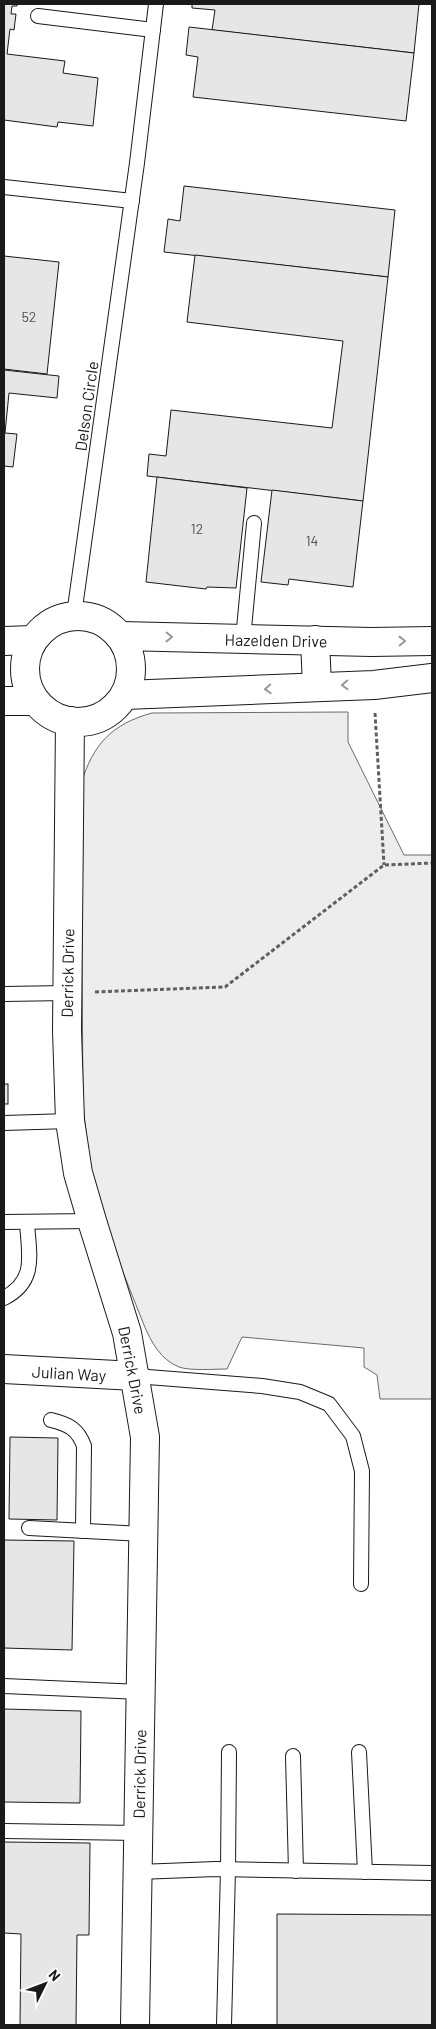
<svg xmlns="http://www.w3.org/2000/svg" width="436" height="2029" viewBox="0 0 436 2029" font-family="Barlow,sans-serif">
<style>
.green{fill:#ededed;stroke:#6a6a6a}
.building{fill:#e6e6e6;stroke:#1a1a1a}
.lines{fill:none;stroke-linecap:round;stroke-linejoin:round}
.service-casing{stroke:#1a1a1a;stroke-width:16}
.minor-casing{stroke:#1a1a1a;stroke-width:30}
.path{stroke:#5f5f5f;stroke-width:3;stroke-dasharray:4 2.5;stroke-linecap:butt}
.service{stroke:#fff;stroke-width:14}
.minor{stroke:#fff;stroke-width:28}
.oneway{stroke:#989898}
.labels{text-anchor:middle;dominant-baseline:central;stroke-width:4;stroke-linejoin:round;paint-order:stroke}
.number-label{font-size:14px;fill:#4d4d4d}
.street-label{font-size:16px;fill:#1a1a1a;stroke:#fff}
</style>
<rect width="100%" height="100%" fill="#fff"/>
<path class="green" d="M348 712V742L404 855H432V1399H380L377 1375 364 1367V1348L242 1337 227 1369C215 1369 190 1371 179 1367 161 1360 151 1342 144 1325L103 1222 90 1165 83 1106 81 784C93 744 112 724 152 713Z"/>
<g class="building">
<polygon points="4,4 17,4 17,6 12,6 11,14 16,14 14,30 10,29 7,54 65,61 63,73 98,78 93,126 58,122 57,127 4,120"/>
<polygon points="192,4 419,4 414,53 212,30 215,10 192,8"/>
<polygon points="189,27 414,53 406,121 193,97 198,57 186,55"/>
<polygon points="184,186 395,210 388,277 164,252 168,219 180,221"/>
<polygon points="195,255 388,277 363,501 147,476 149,454 166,456 171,410 332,428 343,341 187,322"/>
<polygon points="4,256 59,262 47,374 4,369"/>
<polygon points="4,370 59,376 57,398 9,393 5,433 17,434 13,467 4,466"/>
<polygon points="157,477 247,488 236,588 207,587 206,589 146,582"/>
<polygon points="272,490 363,501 353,587 289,579 288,585 261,582"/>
<rect x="4" y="1084" width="4" height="20"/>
<polygon points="10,1437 58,1438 57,1520 9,1519"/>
<polygon points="4,1540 74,1541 72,1650 4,1648"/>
<polygon points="4,1709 81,1711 80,1803 4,1802"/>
<polygon points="4,1842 90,1843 89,1935 77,1935 76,2025 20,2025 21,1934 4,1933"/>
<polygon points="277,1914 432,1915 432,2025 277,2025"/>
</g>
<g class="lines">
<g class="service-casing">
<g id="service">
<polyline points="38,16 153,30"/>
<polyline points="4,187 132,201"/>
<polyline points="74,615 137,163 156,4"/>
<polyline points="243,639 254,523"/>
<polyline points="4,994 67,993"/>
<polyline points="4,1123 70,1121"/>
<polyline points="4,1222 92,1221"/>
<path d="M4 1298C37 1281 29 1255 27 1223"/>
<polyline points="135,1376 262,1386 300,1392 329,1404 353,1436 362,1471 361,1584"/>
<path d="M51 1420C68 1424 78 1429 84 1446L83 1531"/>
<polyline points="29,1528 143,1534"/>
<polyline points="4,1686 141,1692"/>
<polyline points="359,1752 365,1872"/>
<polyline points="293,1756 296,1871"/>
<polyline points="4,1831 138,1833"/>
<polyline points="138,1872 216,1869 432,1873"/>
<polyline points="224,2025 228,1870 229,1752"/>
</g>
</g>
<g class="minor-casing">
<g id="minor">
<circle cx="78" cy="669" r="53"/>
<polyline points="121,636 371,642 432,641"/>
<polyline points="315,640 317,686"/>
<polyline points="4,641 33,640"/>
<polyline points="125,695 374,685 432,678"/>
<polyline points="4,701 35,701"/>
<polyline points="70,721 67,1031 70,1121 78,1173 92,1221 127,1333 145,1437 135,2025"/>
<polyline points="4,1369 135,1376"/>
</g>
</g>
<g class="path">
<polyline points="375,713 384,865"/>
<polyline points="95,992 225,987 384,865 432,863"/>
</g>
<use href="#service" class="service"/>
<use href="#minor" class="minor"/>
</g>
<defs><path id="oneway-chevron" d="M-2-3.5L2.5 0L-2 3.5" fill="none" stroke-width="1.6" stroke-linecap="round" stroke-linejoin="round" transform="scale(1.25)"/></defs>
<g class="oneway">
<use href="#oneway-chevron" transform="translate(169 637) rotate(1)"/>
<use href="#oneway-chevron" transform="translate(402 641) rotate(-1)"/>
<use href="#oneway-chevron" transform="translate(345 685) rotate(178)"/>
<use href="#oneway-chevron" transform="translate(268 689) rotate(177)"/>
</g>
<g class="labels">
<g class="number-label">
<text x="29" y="316">52</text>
<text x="197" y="528">12</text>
<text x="312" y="540">14</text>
</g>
<g class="street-label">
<text transform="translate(86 406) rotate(-82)">Delson Circle</text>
<text transform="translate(276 640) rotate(1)">Hazelden Drive</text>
<text transform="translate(67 973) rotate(-89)">Derrick Drive</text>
<text transform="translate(133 1370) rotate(79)">Derrick Drive</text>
<text transform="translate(69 1373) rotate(3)">Julian Way</text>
<text transform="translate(139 1774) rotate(-89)">Derrick Drive</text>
</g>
</g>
<rect width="436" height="2029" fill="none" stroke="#1a1a1a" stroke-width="10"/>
<g transform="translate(45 1984) rotate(48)" stroke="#ffffff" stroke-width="4" paint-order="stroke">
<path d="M0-4L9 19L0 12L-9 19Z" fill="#1a1a1a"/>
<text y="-8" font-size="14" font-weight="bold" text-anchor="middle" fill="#1a1a1a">N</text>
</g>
</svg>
